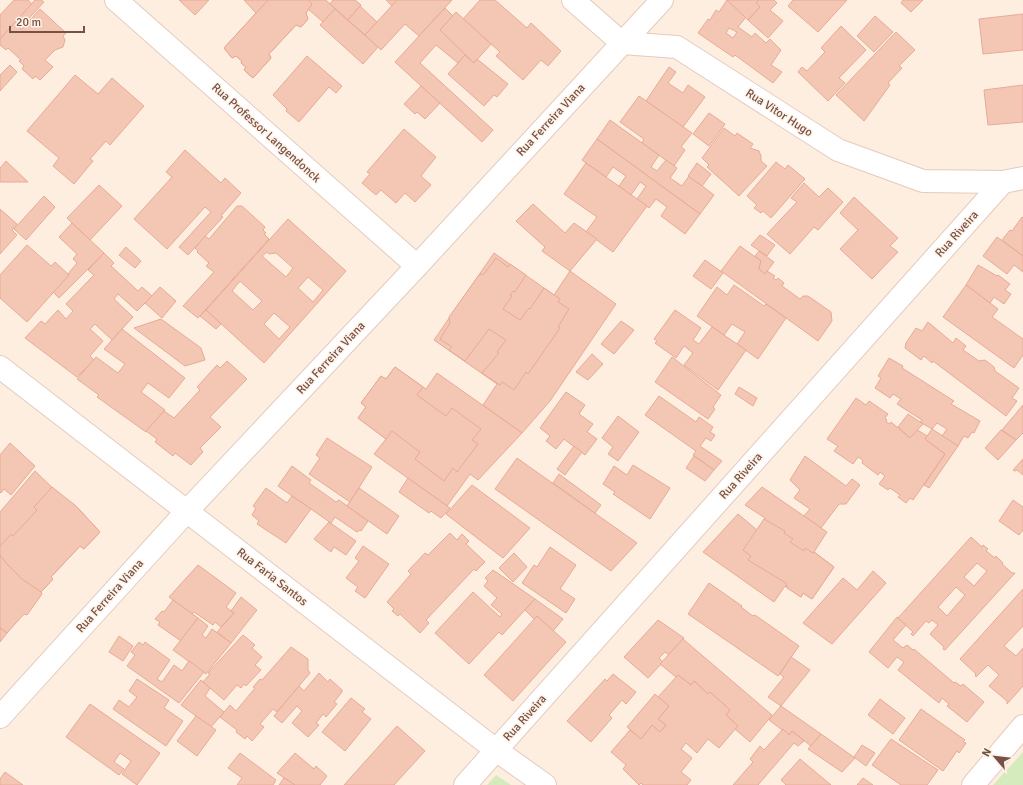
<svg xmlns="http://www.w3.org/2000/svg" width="1023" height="785" viewBox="0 0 1023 785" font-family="Signika,sans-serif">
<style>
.green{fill:#d6ebbd}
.building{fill:#f4c7b5;stroke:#e8aa95;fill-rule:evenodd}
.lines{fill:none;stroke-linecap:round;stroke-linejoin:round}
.minor-casing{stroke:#e4cbbe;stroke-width:24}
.minor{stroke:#fff;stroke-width:22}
.labels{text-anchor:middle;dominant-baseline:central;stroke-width:3;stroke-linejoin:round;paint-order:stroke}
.street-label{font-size:12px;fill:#755146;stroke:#fff2e7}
</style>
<rect width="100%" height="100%" fill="#fdeedf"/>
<g class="green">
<polygon points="1023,752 1023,785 993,785"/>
<polygon points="496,775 511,785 487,785"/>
</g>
<g class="building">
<polygon points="14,0 28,0 32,4 0,39 0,15"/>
<polygon points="35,0 41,0 44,2 20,28 22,29 40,9 66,33 63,36 65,40 63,47 55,50 45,60 53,67 40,80 35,76 33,79 22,69 24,66 19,61 21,60 8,48 6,50 0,45 0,39"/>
<polygon points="179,0 209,0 195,15"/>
<polygon points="244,0 326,0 335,9 323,22 308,9 306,13 308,19 301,27 296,25 269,54 271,58 253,78 244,70 246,67 241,63 242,61 236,56 232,58 224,48 256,13"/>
<polygon points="268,0 308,0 312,4 306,13 308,19 301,27 296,25 269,54 271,58 253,78 244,70 246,67 241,63 242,61 236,56 232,58 224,48"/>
<polygon points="333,0 355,0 361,5 348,20 330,4"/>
<polygon points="386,0 397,0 392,6"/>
<polygon points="397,0 452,0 419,36 405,24 381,50 365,35"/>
<polygon points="480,0 495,0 527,28 531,23 561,51 548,66 541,60 523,80 496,56 500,52 463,19"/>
<path d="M727 0 746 17 738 27 752 37 755 33 766 43 770 39 781 50 771 65 782 72 773 83 735 55 733 57 698 33 708 19 710 20 716 10 719 12ZM729 28 737 32 733 38 726 33Z"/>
<polygon points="727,0 759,0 756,3 760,7 748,20"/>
<polygon points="759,0 774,0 777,3 770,10 783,21 768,38 748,20 760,7 756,3"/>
<polygon points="793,0 847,0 818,32 788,6"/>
<polygon points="903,0 923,0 911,12 901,3"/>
<polygon points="360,6 377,22 365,35 348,20"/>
<polygon points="445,8 453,16 440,30 466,54 458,63 436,45 420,63 493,130 482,142 395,62"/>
<polygon points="335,9 378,47 363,64 320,25"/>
<polygon points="456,12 491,44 474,63 440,30"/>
<polygon points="1023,14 1023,50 983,54 979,19"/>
<polygon points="875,16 893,32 874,52 857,36"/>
<polygon points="841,26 866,50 839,78 845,83 828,101 798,72 802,67 807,71 825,52 821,48"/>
<polygon points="896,32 915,50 899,66 902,68 888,83 890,85 864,121 836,95"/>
<polygon points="465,55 474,63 477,59 508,84 497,97 494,95 484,106 448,74"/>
<polygon points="307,56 342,86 336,93 329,87 299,122 286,111 287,109 273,95"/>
<polygon points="10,65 17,72 0,91 0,75"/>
<polygon points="669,67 676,72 668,83 683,93 688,85 705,97 683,127 646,101"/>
<polygon points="75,75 98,94 112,78 144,106 110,145 106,141 90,159 93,161 74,184 53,166 59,158 27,131"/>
<polygon points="1023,85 1023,122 988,125 984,90"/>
<polygon points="421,86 440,103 425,119 417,112 415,114 404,104"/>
<polygon points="639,96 692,133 681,147 685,150 674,166 642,143 644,139 620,122"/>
<polygon points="709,113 725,124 709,146 693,134"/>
<polygon points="610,120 659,155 651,167 657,171 666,160 677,168 670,178 682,186 689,176 714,195 700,214 597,139"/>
<polygon points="724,128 735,136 737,133 753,144 750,148 759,151 761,156 761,161 767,166 739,196 707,167 709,165 702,158"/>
<polygon points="404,129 436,157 421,176 431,185 415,202 405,193 396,203 381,190 376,195 362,183 370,174 367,172"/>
<polygon points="597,139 700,214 685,234 661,216 667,207 656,199 649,208 637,199 646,186 640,182 631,195 619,186 626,176 613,167 606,177 582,160"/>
<polygon points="185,150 221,183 225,178 241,193 221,216 223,217 188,255 179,247 211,212 205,207 167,249 134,219 172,177 166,172"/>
<polygon points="6,161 28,182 0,182 0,168"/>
<polygon points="776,162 785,169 788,165 805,179 771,218 763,211 761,213 754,208 757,205 747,196"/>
<polygon points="586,163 647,206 613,252 586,232 597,217 564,194"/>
<polygon points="697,163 711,174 702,186 688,176"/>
<polygon points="804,183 819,197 828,188 843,202 818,230 814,227 790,254 767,234 797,202 791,198"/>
<polygon points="99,185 122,206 90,240 67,218"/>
<polygon points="44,196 55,207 26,240 14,229"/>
<polygon points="854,197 898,238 890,246 898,252 872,279 840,249 858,230 840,213"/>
<polygon points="533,204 565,233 574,223 597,239 570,271 542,251 545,247 516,221"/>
<polygon points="237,206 242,206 265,227 263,230 266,233 264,234 269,239 198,318 183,306 214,272 206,266 209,263 197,252 198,251 195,248 205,236 209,239"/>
<polygon points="0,209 17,224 12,230 17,235 0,254"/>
<polygon points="1022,217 1023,218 1023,256 1002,240 1010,230 1012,231"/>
<path d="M288 219 346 271 264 363 206 310ZM267 252 269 254 276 253 293 268 286 277 262 256ZM308 277 323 290 313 302 298 288ZM240 281 262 301 253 310 232 291ZM274 313 290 327 279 339 264 324Z"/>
<polygon points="72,223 104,253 59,298 53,292 77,263 73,259 77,254 59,237"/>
<polygon points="760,235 775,245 767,256 751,245"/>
<polygon points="997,237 1023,256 1023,272 1014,265 1007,274 983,256"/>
<polygon points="27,245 51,266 55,262 69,275 27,322 0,298 0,275"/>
<polygon points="740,246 761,261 759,269 765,274 767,271 775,276 773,278 776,280 778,278 784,283 782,286 800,299 803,296 808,296 831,312 832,321 818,341 721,271"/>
<polygon points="126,247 141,261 135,268 119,255"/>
<polygon points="759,251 774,262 765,274 759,269 761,261 755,256"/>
<polygon points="104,253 114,263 111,266 138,291 142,287 152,296 137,311 118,294 114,299 133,317 112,340 95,324 90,329 103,341 90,356 94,360 77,377 25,338 41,321 45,324 58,310 66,319 73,311 66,304 94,275 88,270"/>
<polygon points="494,253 554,295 570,271 616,304 550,401 522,433 483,405 497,384 434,340"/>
<polygon points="496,258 508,267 510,264 526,275 515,292 513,291 510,295 512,296 503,309 520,320 529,308 530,309 544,288 560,299 558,302 569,309 558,327 560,328 528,374 526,372 514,390 502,382 500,385 482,373 499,353 497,352 506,340 489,329 465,361 449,350 452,347 440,339 450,323 449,317 479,275 484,274"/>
<polygon points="705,260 723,273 711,289 693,276"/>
<polygon points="978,265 997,276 998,275 1010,284 1005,290 1011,294 1004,304 994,297 990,303 966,285"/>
<polygon points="734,285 764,306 766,304 786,318 758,359 737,344 745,332 732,324 724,335 697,316 717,287 727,295"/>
<polygon points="966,285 998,309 992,317 1023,339 1023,355 1014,368 943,317"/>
<polygon points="160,287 176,301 162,318 145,303"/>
<polygon points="206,310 221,324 216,329 200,316"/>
<polygon points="675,310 701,328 693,340 699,344 712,327 746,350 718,390 684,365 693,353 684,346 676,358 655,343 657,341 654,339"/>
<polygon points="161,319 201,348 205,360 185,366 134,328"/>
<polygon points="621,321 634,330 614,354 601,344"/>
<polygon points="928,322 953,343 956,338 966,346 963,350 979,361 985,360 994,367 995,371 1019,388 1012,398 1017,401 1006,416 933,361 932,363 924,356 921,360 905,348 906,343 916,328 922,331"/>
<polygon points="122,329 185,378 169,398 148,383 141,392 165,410 146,432 97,397 99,395 77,379 96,357 118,373 125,364 104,349"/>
<polygon points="592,354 603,364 588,380 576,372"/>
<polygon points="672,357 721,395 713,407 715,409 708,419 655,382"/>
<polygon points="889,358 903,366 902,368 954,401 951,404 980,421 974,433 972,432 968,438 964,436 958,446 942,436 947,429 937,423 932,429 920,422 922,420 897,404 901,399 893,394 890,398 875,388 881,378 878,376"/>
<polygon points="227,361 247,379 210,417 221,427 200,448 203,452 191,465 175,453 173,456 155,442 157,439 146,431 164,411 174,418 200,390 197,387 217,365 220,368"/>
<polygon points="395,367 426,389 437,373 522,433 478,480 470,474 447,506 374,454 386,439 358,418 366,407 361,403 381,376 386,379"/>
<polygon points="395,367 423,387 417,395 446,416 452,408 481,429 472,440 478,444 457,472 453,468 444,481 415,459 420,452 392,431 386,439 358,418 366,407 361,403 381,376 386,379"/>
<polygon points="739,387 757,398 753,406 735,394"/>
<polygon points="566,392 585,405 579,414 593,424 587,432 597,439 585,455 564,439 556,449 546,441 550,436 540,428"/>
<polygon points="659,396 696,422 699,417 713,427 710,432 715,435 711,441 706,438 700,446 722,461 714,470 693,455 696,451 645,415"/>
<polygon points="856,398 866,405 869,401 888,414 885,418 887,420 886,422 890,424 891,422 910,438 916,429 927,436 925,439 945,454 913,500 910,498 906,503 898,497 900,495 890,488 888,490 879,484 885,476 880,472 878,475 862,463 863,460 858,457 853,464 834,451 838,446 827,439"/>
<polygon points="1023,405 1023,433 1016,440 1002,430"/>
<polygon points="908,414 923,424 910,438 898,427"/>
<polygon points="618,416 639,432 618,461 608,454 613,447 602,438"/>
<polygon points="932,429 958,446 929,488 924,485 945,454 925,439"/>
<polygon points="1001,430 1016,440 998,460 985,448"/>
<polygon points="327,438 372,467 350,502 309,474 320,458 316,455"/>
<polygon points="10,443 35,466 11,495 4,489 1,493 0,492 0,455"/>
<polygon points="574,446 582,452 565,475 557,469"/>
<polygon points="694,456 714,470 705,481 686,468"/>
<polygon points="805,456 846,486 852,479 860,485 846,504 839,504 821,528 804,516 810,509 794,498 800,490 790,480"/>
<polygon points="517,458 637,543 611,571 495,489"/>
<polygon points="1023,459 1023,475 1017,470 1015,471 1013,470"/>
<polygon points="633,465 670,488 650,519 613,494 615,492 603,484 614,466 627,475"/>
<polygon points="292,466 311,480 309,483 336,502 339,500 368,521 361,531 360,530 357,532 335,517 331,523 278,486"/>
<polygon points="35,471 62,497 76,506 100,532 84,549 80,546 51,577 53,579 41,592 42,594 27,615 24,614 7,633 0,628 0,512"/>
<polygon points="559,474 601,505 595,513 553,483"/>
<polygon points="408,478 450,508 441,518 431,511 429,513 399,492"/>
<polygon points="472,485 530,528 503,558 446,514"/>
<polygon points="52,487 76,506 100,532 84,549 80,546 51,577 53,579 41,592 22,579 7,564 0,555 0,546 11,534 13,536 37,510 34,507"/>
<polygon points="762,487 827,532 814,552 834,567 812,599 803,593 801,597 785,586 774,602 703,552 738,514 757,530 765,518 745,505"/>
<polygon points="266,488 287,503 292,496 311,509 286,543 257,524 259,521 252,515 256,508 253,506"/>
<polygon points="359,488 399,516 387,534 347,506"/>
<polygon points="1013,500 1023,507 1023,530 1019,535 999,521"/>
<polygon points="764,519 785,531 784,533 793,539 790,542 804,551 805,548 813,553 814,552 834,567 812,599 803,593 801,597 787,588 786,583 748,560 751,556 743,550"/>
<polygon points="329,522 356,541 346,555 334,547 331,552 314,539"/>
<polygon points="450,533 457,540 462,534 469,541 466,544 485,562 476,571 474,569 426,620 429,623 420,633 400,614 398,616 392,611 394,609 387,602 411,574 408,571 425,553 428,555"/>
<path d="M971 537 982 547 983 545 988 549 986 551 995 558 996 556 1003 563 1002 564 1012 573H1015L945 650 943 649 944 647 930 634 938 625 932 620 929 623 926 621 913 636 911 634 913 632 898 618ZM977 563 987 571 974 586 964 577ZM956 587 965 595 947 616 938 607Z"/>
<polygon points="363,546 389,564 365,598 355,591 358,587 346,578 359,561 355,558"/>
<polygon points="550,547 576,565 560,589 575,599 566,613 522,583 534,565 537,567"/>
<polygon points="514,553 527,567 513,582 499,568"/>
<polygon points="198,565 236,593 226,607 234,613 221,627 215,622 213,625 194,612 192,614 169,597"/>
<polygon points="493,570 535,599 502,635 499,632 469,664 435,633 473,592 500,617 502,614 491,605 497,598 484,586 488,581 485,578"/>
<polygon points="873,571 886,583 832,644 803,623 843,578 857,590"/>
<polygon points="709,583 742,606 741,607 753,616 755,615 799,646 778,676 688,614"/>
<polygon points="1023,589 1023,626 1004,646 1016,656 1023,648 1023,686 1007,704 1007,701 989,686 999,675 988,665 976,677 975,675 976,674 960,659"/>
<polygon points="241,597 257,610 231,643 217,632 234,613 231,611"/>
<polygon points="535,599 563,619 553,631 537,616 534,619 525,610"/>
<polygon points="173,600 198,618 181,641 158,625 160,622 155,619 162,611 164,612"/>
<polygon points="537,616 566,642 513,701 484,675"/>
<polygon points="897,617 906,625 893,640 903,648 907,645 913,650 914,649 954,683 955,682 961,686 963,684 984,702 967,722 947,706 949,704 942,698 939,703 898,670 904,662 897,657 888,668 869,652"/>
<polygon points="198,618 208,626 202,635 206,638 212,629 231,643 206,674 173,650"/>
<polygon points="658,620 684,638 669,655 665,652 659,658 663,662 648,678 624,657"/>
<polygon points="0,628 7,633 0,642"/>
<polygon points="243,635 255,645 252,648 262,657 255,665 261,670 246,686 244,684 241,688 237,685 224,700 203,682 210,674 208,673"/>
<polygon points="119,636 133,646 123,661 109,652"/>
<polygon points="683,639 772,715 750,742 735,729 738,726 726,715 730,710 710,692 708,694 694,681 691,685 678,675 676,677 660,664"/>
<polygon points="139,642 143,645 145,642 170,660 157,679 162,682 174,665 182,671 189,661 204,672 179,703 127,666 135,655 131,652"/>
<polygon points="291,647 308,659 308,670 310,673 277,712 273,709 260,724 264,727 252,741 247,736 245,739 236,732 237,730 220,717 230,705 236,711 255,688 253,687 260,679 262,680"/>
<polygon points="791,657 810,670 781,706 768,697 784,677 780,674"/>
<polygon points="319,673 328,682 330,679 342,690 342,692 334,702 337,704 326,717 323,714 316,723 319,725 308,737 292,723 302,711 297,706 282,723 274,716 299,686 304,691"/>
<polygon points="613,674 636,692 626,704 622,700 609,715 612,718 591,742 567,721 605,679 607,681"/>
<polygon points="678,675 691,685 694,681 708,694 710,692 730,710 726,715 738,726 719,748 708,739 697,753 686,743 681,749 692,758 681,772 691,780 687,785 643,785 641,783 639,785 623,769 626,765 611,752 630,730 641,739 652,725 660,732 666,725 658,719 669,706 658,697"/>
<polygon points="137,679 169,700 164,708 183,721 166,746 113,709 119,700 129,707 137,697 129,691"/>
<polygon points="201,680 210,688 205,696 224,712 211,727 181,705"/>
<polygon points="655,694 669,706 658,719 666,725 660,732 652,725 641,739 627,727"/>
<polygon points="351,698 365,709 362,712 371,719 345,751 322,732"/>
<polygon points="880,699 905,718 893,734 868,715"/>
<polygon points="90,704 160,753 137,785 122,774 131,761 120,753 114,762 124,769 119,775 66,737"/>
<polygon points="781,706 821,734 811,746 792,731 789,735 769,720"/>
<polygon points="921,709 965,740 963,742 966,743 959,753 957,751 943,771 899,740"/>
<polygon points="196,716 216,730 197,756 177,741"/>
<polygon points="397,726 425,751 394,785 344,785"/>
<polygon points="783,729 789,735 792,731 804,741 798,746 794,743 758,785 733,785 753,762 750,759 760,746 764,750"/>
<polygon points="821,734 855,758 842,772 808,749"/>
<polygon points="891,739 938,770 927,785 901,785 872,765"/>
<polygon points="862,745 875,753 866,766 854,757"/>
<polygon points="240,753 276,780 273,785 237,785 242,778 228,768"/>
<polygon points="295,753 314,769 316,766 327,776 320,785 295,785 277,773"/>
<polygon points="800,759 831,785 786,785 781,780"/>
<polygon points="5,772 23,785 0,785 0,779"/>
<polygon points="284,778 295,785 279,785"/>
<polygon points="863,778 873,785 857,785"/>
</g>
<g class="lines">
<g class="minor-casing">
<g id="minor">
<polyline points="116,0 417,266"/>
<polyline points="573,0 622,43 677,47 838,150 923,181 1003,182 1023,178"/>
<polyline points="0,367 496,750 545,785"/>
<polyline points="0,717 187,511 417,266 662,0"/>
<polyline points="465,785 1003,182"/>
<polyline points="973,785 1023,726"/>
</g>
</g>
<use href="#minor" class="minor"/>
</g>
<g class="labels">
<g class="street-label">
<text transform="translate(779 113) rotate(33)">Rua Vitor Hugo</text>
<text transform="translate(551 120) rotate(-47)">Rua Ferreira Viana</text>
<text transform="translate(266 133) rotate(42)">Rua Professor Langendonck</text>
<text transform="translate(957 234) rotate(-48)">Rua Riveira</text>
<text transform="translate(331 358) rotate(-47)">Rua Ferreira Viana</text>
<text transform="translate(741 476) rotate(-48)">Rua Riveira</text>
<text transform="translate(272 577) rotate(38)">Rua Faria Santos</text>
<text transform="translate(110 596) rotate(-48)">Rua Ferreira Viana</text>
<text transform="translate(525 718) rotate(-48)">Rua Riveira</text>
</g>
</g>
<g transform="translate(995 757) rotate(298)" stroke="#fff2e7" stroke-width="3" paint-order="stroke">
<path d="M0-3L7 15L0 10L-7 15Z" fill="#755146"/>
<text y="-6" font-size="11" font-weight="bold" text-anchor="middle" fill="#755146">N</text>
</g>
<path d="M10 26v6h74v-6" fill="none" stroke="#755146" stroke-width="2"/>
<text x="16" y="26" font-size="12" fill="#755146" stroke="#fff2e7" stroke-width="3" paint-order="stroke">20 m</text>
</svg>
